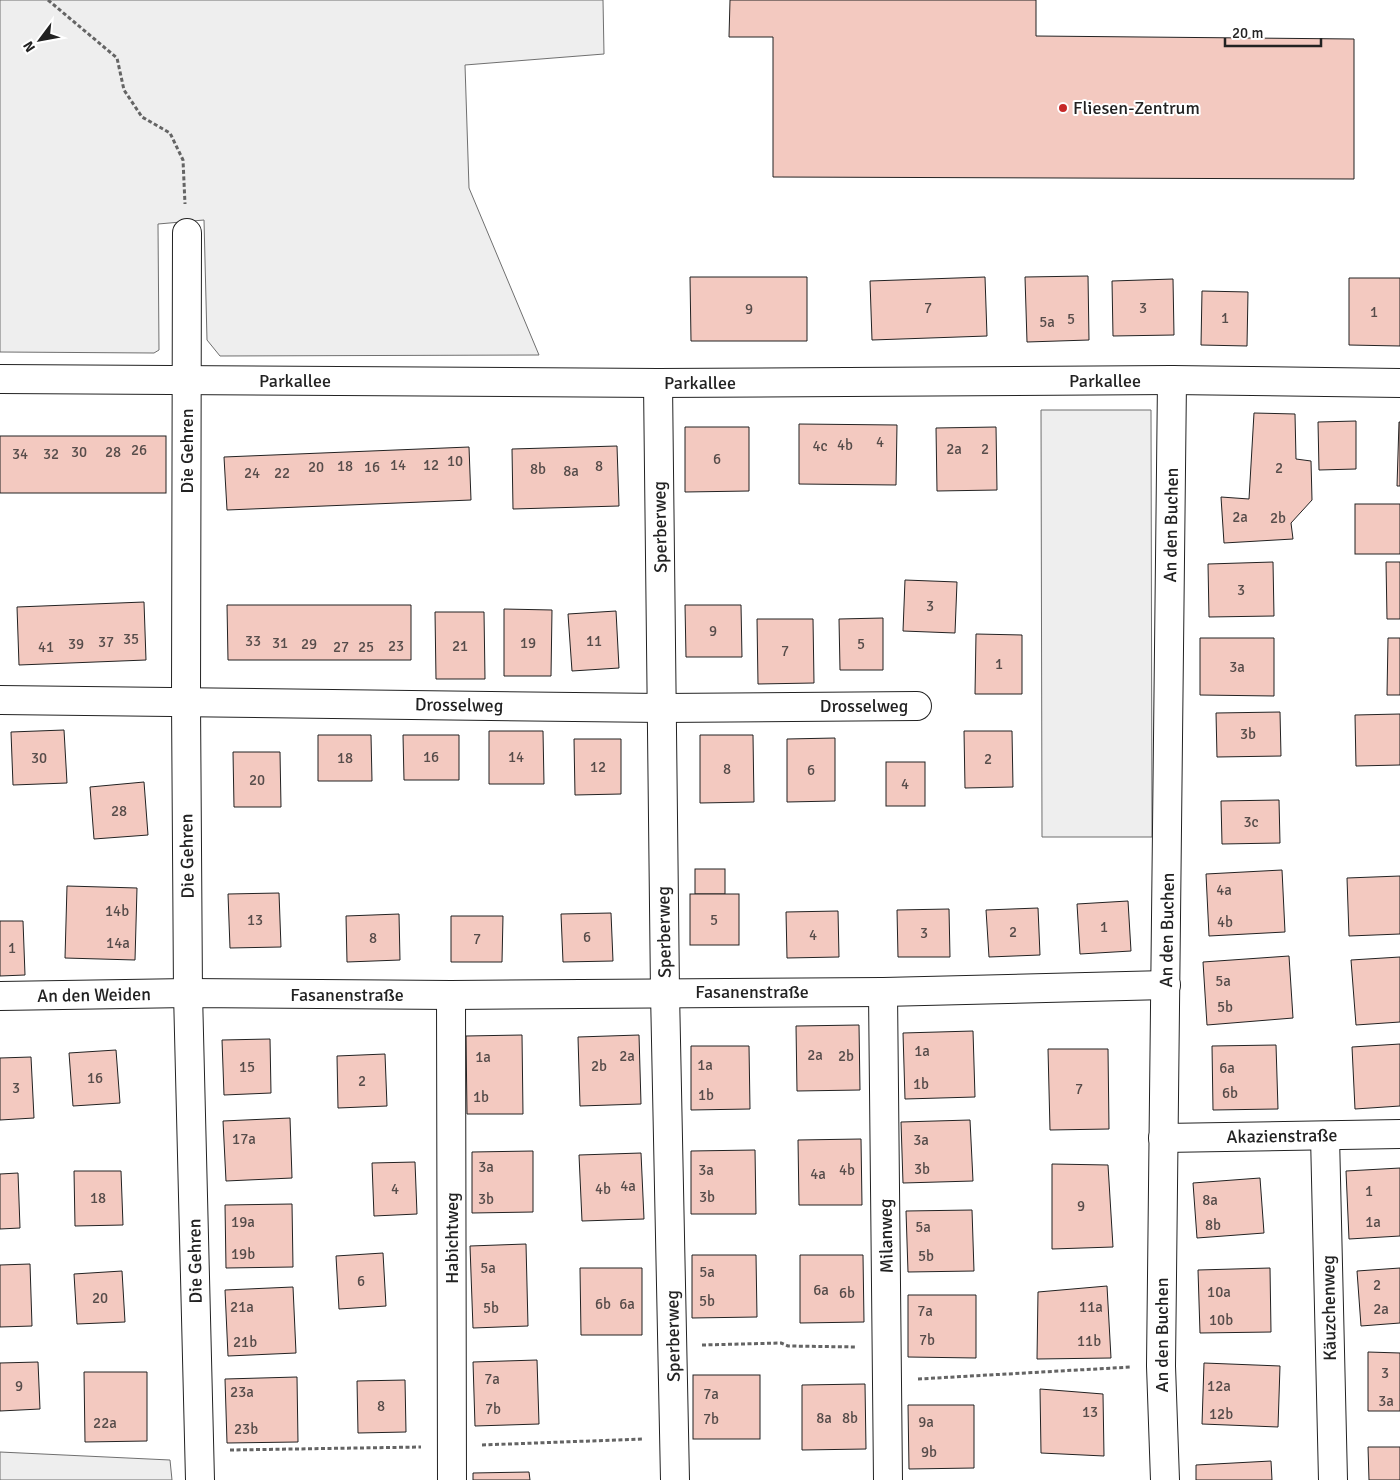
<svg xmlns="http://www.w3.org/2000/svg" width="1400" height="1480" viewBox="0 0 1400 1480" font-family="Signika,sans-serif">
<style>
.green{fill:#eee;stroke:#6f6f6f}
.building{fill:#f3c9c0;stroke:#222}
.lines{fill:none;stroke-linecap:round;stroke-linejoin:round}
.street-casing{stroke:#222;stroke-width:30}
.path{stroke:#646464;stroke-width:3;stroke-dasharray:4 2.5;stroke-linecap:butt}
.street{stroke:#fff;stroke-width:28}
.poi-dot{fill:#c62828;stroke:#fff;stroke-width:2}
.labels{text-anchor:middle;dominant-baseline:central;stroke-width:4;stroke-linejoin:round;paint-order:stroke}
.number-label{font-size:15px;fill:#564c4a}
.poi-label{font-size:18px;fill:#222;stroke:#fff;text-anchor:start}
.street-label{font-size:18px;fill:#222;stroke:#fff}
</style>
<rect width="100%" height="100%" fill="#fff"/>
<g class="green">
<polygon points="0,0 603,0 604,54 465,65 469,188 539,355 220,356 207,340 204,220 158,224 159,350 154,353 0,352"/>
<polygon points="1041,410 1151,410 1152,837 1042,837"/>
<polygon points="0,1452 170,1460 172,1480 0,1480"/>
</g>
<g class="building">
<polygon points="730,0 1036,0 1036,36 1354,39 1354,179 773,177 773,37 729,37"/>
<polygon points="1088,276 1089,340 1027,342 1025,277"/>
<polygon points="690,277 807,277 807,341 691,341"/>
<polygon points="985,277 987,336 872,340 870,281"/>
<polygon points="1349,278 1400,278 1400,346 1349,345"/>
<polygon points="1173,279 1174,335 1113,336 1112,281"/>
<polygon points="1202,291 1248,292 1247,346 1201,345"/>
<polygon points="1254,413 1295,414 1296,459 1311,461 1312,500 1291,523 1293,539 1224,543 1221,497 1249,499"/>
<polygon points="1356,421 1356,469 1319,470 1318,422"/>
<polygon points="1399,422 1400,422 1400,486 1397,486"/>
<polygon points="799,424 897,425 896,485 799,484"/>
<polygon points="685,427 749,427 749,491 685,492"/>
<polygon points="996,427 997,490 937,491 936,428"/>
<rect x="0" y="436" width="166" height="57"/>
<polygon points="617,446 619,506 513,509 512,449"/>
<polygon points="469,447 471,500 227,510 224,457"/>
<rect x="1355" y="504" width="45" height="50"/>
<polygon points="1273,562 1274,616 1209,617 1208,564"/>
<polygon points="1386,562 1400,562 1400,619 1387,619"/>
<polygon points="905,580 957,582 955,633 903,631"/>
<polygon points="144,602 146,660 19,665 17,607"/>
<polygon points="227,605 411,605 411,660 228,660"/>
<polygon points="685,605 741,605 742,657 686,657"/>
<polygon points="504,609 552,610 551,676 504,676"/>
<polygon points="616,611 619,668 572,671 568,614"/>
<polygon points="435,612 484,612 485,679 436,679"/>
<polygon points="883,618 883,670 840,670 839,619"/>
<polygon points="757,619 813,619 814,683 758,684"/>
<polygon points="976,634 1022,635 1022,694 975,694"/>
<polygon points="1200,638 1274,638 1274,696 1200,695"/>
<polygon points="1388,638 1400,638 1400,695 1387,695"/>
<polygon points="1280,712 1281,756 1217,757 1216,713"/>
<polygon points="1400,714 1400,765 1356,766 1355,715"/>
<polygon points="64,730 67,783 13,785 11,732"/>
<polygon points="489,731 543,731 544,784 489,784"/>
<polygon points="964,731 1012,731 1013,787 965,788"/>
<polygon points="318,735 371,735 372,781 318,781"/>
<polygon points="403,735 459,735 459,780 404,780"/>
<polygon points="700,735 753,735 754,802 700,803"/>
<polygon points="835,738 835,801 787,802 787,739"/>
<polygon points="574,739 621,739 621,794 575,795"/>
<polygon points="233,752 280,752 281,807 234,807"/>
<rect x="886" y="762" width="39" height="44"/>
<polygon points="144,782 148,835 94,839 90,787"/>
<polygon points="1279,800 1280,843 1222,844 1221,801"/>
<rect x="695" y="869" width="30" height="25"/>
<polygon points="1282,870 1285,932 1209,936 1206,874"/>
<polygon points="1400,876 1400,934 1349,936 1347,878"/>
<polygon points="67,886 137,888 135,960 65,958"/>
<polygon points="279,893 281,947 230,948 228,894"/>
<rect x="690" y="894" width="49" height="51"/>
<polygon points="1128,901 1131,951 1080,954 1077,904"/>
<polygon points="1038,908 1040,955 989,957 986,910"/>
<polygon points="949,909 950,957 898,957 897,910"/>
<polygon points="838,911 839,957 787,958 786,912"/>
<polygon points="611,913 613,961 563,962 561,914"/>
<polygon points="399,914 400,960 347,962 346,916"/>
<polygon points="451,916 503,916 502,962 451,962"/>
<polygon points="0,921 23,921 25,975 0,976"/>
<polygon points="1289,956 1293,1018 1207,1025 1203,962"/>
<polygon points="1400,957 1400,1022 1356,1025 1351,960"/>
<polygon points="859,1025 860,1090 797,1091 796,1026"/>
<polygon points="973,1031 975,1097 905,1099 903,1033"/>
<polygon points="522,1035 523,1114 467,1114 466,1036"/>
<polygon points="639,1035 641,1104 580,1106 578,1037"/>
<polygon points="270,1039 271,1093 224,1095 222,1040"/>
<polygon points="1400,1044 1400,1106 1355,1109 1352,1047"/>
<polygon points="1276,1045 1278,1109 1213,1110 1212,1046"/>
<polygon points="691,1046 749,1046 750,1109 691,1110"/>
<polygon points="1048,1049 1108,1049 1109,1129 1050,1130"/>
<polygon points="116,1050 120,1103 73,1106 69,1053"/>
<polygon points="385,1054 387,1106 338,1108 337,1056"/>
<polygon points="31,1057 34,1118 0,1120 0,1058"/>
<polygon points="290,1118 292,1178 226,1181 223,1121"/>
<polygon points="970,1120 973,1181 903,1183 901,1122"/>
<polygon points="861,1139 862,1205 799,1205 798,1140"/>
<polygon points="755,1150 756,1214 691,1214 691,1151"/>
<polygon points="533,1151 533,1212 472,1213 472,1152"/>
<polygon points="641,1153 644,1219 582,1221 579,1155"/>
<polygon points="415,1162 417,1214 374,1216 372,1163"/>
<polygon points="1052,1164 1108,1165 1113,1247 1052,1249"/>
<polygon points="1400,1168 1400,1236 1349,1239 1346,1171"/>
<polygon points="74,1171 121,1171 123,1225 75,1226"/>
<polygon points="18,1173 20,1228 0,1229 0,1174"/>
<polygon points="1260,1178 1264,1233 1197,1238 1193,1183"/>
<polygon points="292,1204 293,1267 226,1268 225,1205"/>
<polygon points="972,1210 974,1271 908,1272 906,1211"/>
<polygon points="526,1244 528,1326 473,1328 470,1246"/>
<polygon points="383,1253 386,1306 339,1309 336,1256"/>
<polygon points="692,1255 756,1255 757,1317 692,1318"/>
<polygon points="800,1255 863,1255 864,1322 800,1323"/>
<polygon points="30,1264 32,1326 0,1327 0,1265"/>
<polygon points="580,1268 642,1268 642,1335 581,1335"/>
<polygon points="1270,1268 1271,1332 1200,1333 1198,1270"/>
<polygon points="1400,1268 1400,1323 1361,1326 1357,1271"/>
<polygon points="122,1271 125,1322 77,1324 74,1274"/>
<polygon points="1107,1286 1111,1358 1037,1359 1038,1292"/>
<polygon points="293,1287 296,1353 228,1356 225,1290"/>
<polygon points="908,1295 976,1295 976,1358 908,1357"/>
<polygon points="1368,1352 1400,1353 1400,1411 1368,1411"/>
<polygon points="537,1360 539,1424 475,1426 473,1362"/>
<polygon points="38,1362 40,1409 0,1411 0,1363"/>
<polygon points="1204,1363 1280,1366 1278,1427 1202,1424"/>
<polygon points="84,1372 147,1372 147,1441 85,1442"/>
<rect x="693" y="1375" width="67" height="64"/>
<polygon points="297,1377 298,1442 227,1443 225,1379"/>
<polygon points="405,1380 406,1432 358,1433 357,1381"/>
<polygon points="865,1384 866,1449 802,1450 802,1385"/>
<polygon points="1040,1389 1103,1394 1104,1456 1041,1453"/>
<polygon points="908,1405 974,1405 974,1468 909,1469"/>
<polygon points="1368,1447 1400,1447 1400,1480 1369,1480"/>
<polygon points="1271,1461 1272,1480 1196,1480 1196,1465"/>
<polygon points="529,1472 530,1480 473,1480 473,1473"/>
</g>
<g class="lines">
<g class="street-casing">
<g id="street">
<polyline points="187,233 186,702 188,993 200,1480"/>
<polyline points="0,379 658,383 1172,380 1400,383"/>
<polyline points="658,383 665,992 675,1480"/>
<polyline points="0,700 662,708 917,706"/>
<polyline points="883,992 888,1480"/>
<polyline points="451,995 452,1480"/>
<polyline points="0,996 188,993 451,995 883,992 1166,985"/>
<polyline points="1325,1136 1333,1480"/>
<polyline points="1163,1138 1400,1134"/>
<polyline points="1165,1480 1161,1366 1172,380"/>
</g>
</g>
<g class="path">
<polyline points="48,0 117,58 124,90 142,117 170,133 183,160 185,204"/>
<polyline points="702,1345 781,1343 788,1346 857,1347"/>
<polyline points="918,1379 1131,1367"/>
<polyline points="482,1445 643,1439"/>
<polyline points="230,1450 421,1447"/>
</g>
<use href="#street" class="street"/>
</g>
<circle class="poi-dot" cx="1063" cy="108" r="5"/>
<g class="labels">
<g class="number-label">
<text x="928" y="308">7</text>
<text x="1143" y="308">3</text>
<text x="749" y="309">9</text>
<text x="1374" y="312">1</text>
<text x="1225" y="318">1</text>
<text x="1071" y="319">5</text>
<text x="1047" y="322">5a</text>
<text x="880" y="442">4</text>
<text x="845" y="445">4b</text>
<text x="820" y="446">4c</text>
<text x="954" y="449">2a</text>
<text x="985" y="449">2</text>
<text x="139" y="450">26</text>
<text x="79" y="452">30</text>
<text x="113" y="452">28</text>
<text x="20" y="454">34</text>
<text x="51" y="454">32</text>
<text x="717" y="459">6</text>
<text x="455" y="461">10</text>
<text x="398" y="465">14</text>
<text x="431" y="465">12</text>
<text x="345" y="466">18</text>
<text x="599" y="466">8</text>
<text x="316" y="467">20</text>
<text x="372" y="467">16</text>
<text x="1279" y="468">2</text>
<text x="538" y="469">8b</text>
<text x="571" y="471">8a</text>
<text x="252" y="473">24</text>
<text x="282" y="473">22</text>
<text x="1240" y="517">2a</text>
<text x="1278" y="518">2b</text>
<text x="1241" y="590">3</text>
<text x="930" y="606">3</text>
<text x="713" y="631">9</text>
<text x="131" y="639">35</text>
<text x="253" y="641">33</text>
<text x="594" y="641">11</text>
<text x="106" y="642">37</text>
<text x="280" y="643">31</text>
<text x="528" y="643">19</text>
<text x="76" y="644">39</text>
<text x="309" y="644">29</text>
<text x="861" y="644">5</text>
<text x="396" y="646">23</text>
<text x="460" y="646">21</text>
<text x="46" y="647">41</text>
<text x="341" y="647">27</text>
<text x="366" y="647">25</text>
<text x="785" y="651">7</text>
<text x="999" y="664">1</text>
<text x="1237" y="667">3a</text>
<text x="1248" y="734">3b</text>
<text x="431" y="757">16</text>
<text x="516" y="757">14</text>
<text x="39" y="758">30</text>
<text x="345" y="758">18</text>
<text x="988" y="759">2</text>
<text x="598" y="767">12</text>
<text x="727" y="769">8</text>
<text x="811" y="770">6</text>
<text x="257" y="780">20</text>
<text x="905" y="784">4</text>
<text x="119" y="811">28</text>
<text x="1251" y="822">3c</text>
<text x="1224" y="890">4a</text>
<text x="117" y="911">14b</text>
<text x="255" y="920">13</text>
<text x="714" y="920">5</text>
<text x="1225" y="922">4b</text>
<text x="1104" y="927">1</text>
<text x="1013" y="932">2</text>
<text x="924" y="933">3</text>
<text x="813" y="935">4</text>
<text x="587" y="937">6</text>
<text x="373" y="938">8</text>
<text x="477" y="939">7</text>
<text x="118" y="943">14a</text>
<text x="12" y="948">1</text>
<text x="1223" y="981">5a</text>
<text x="1225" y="1007">5b</text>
<text x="922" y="1051">1a</text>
<text x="815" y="1055">2a</text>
<text x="627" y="1056">2a</text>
<text x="846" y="1056">2b</text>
<text x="483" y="1057">1a</text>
<text x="705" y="1065">1a</text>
<text x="599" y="1066">2b</text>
<text x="247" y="1067">15</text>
<text x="1227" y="1068">6a</text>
<text x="95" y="1078">16</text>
<text x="362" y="1081">2</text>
<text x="921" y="1084">1b</text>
<text x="16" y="1088">3</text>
<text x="1079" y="1089">7</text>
<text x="1230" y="1093">6b</text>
<text x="706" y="1095">1b</text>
<text x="481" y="1097">1b</text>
<text x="244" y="1139">17a</text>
<text x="921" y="1140">3a</text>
<text x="486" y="1167">3a</text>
<text x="922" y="1169">3b</text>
<text x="706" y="1170">3a</text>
<text x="847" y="1170">4b</text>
<text x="818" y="1174">4a</text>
<text x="628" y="1186">4a</text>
<text x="395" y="1189">4</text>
<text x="603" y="1189">4b</text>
<text x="1369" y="1191">1</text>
<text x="707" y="1197">3b</text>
<text x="98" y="1198">18</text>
<text x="486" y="1199">3b</text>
<text x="1210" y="1200">8a</text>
<text x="1081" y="1206">9</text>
<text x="243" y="1222">19a</text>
<text x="1373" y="1222">1a</text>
<text x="1213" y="1225">8b</text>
<text x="923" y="1227">5a</text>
<text x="243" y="1254">19b</text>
<text x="926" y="1256">5b</text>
<text x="488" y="1268">5a</text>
<text x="707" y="1272">5a</text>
<text x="361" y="1281">6</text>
<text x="1377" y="1285">2</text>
<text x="821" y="1290">6a</text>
<text x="1219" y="1292">10a</text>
<text x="847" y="1293">6b</text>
<text x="100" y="1298">20</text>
<text x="707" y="1301">5b</text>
<text x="603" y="1304">6b</text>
<text x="627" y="1304">6a</text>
<text x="242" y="1307">21a</text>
<text x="1091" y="1307">11a</text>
<text x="491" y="1308">5b</text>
<text x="1381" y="1309">2a</text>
<text x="925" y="1311">7a</text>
<text x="1221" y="1320">10b</text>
<text x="927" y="1340">7b</text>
<text x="1089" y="1341">11b</text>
<text x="245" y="1342">21b</text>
<text x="1385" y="1373">3</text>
<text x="492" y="1379">7a</text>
<text x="19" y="1386">9</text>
<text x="1219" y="1386">12a</text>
<text x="242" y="1392">23a</text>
<text x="711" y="1394">7a</text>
<text x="1386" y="1401">3a</text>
<text x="381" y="1406">8</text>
<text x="493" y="1409">7b</text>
<text x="1090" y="1412">13</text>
<text x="1221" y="1414">12b</text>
<text x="824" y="1418">8a</text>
<text x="850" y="1418">8b</text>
<text x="711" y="1419">7b</text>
<text x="926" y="1422">9a</text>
<text x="105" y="1423">22a</text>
<text x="246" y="1429">23b</text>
<text x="929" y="1452">9b</text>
</g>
<g class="poi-label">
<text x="1073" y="108">Fliesen-Zentrum</text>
</g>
<g class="street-label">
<text x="295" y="381">Parkallee</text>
<text x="1105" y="381">Parkallee</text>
<text x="700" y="383">Parkallee</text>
<text transform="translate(187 451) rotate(-90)">Die Gehren</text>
<text transform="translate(1171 525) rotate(-89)">An den Buchen</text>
<text transform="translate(660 527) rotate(-91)">Sperberweg</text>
<text transform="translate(459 705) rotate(1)">Drosselweg</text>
<text x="864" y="706">Drosselweg</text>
<text transform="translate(187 856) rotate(-91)">Die Gehren</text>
<text transform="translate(1167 930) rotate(-89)">An den Buchen</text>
<text transform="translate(664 932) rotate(-91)">Sperberweg</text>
<text x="752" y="992">Fasanenstraße</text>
<text transform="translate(94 995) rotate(-1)">An den Weiden</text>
<text x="347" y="995">Fasanenstraße</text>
<text transform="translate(1282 1136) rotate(-1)">Akazienstraße</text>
<text transform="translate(886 1236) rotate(-91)">Milanweg</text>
<text transform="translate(452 1238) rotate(-90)">Habichtweg</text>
<text transform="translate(195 1261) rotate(-91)">Die Gehren</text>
<text transform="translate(1329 1308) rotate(-91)">Käuzchenweg</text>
<text transform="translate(1162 1335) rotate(-90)">An den Buchen</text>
<text transform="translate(673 1336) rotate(-91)">Sperberweg</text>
</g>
</g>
<g transform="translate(40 40) rotate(238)" stroke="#ffffff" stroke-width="4" paint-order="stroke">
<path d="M0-4L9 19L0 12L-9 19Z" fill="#222222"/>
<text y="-8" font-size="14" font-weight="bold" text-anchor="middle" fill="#222222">N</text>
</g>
<path d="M1225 38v8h96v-8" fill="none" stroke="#222222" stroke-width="2.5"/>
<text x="1232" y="38" font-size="15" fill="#222222" stroke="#ffffff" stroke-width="4" paint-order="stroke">20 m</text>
</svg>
